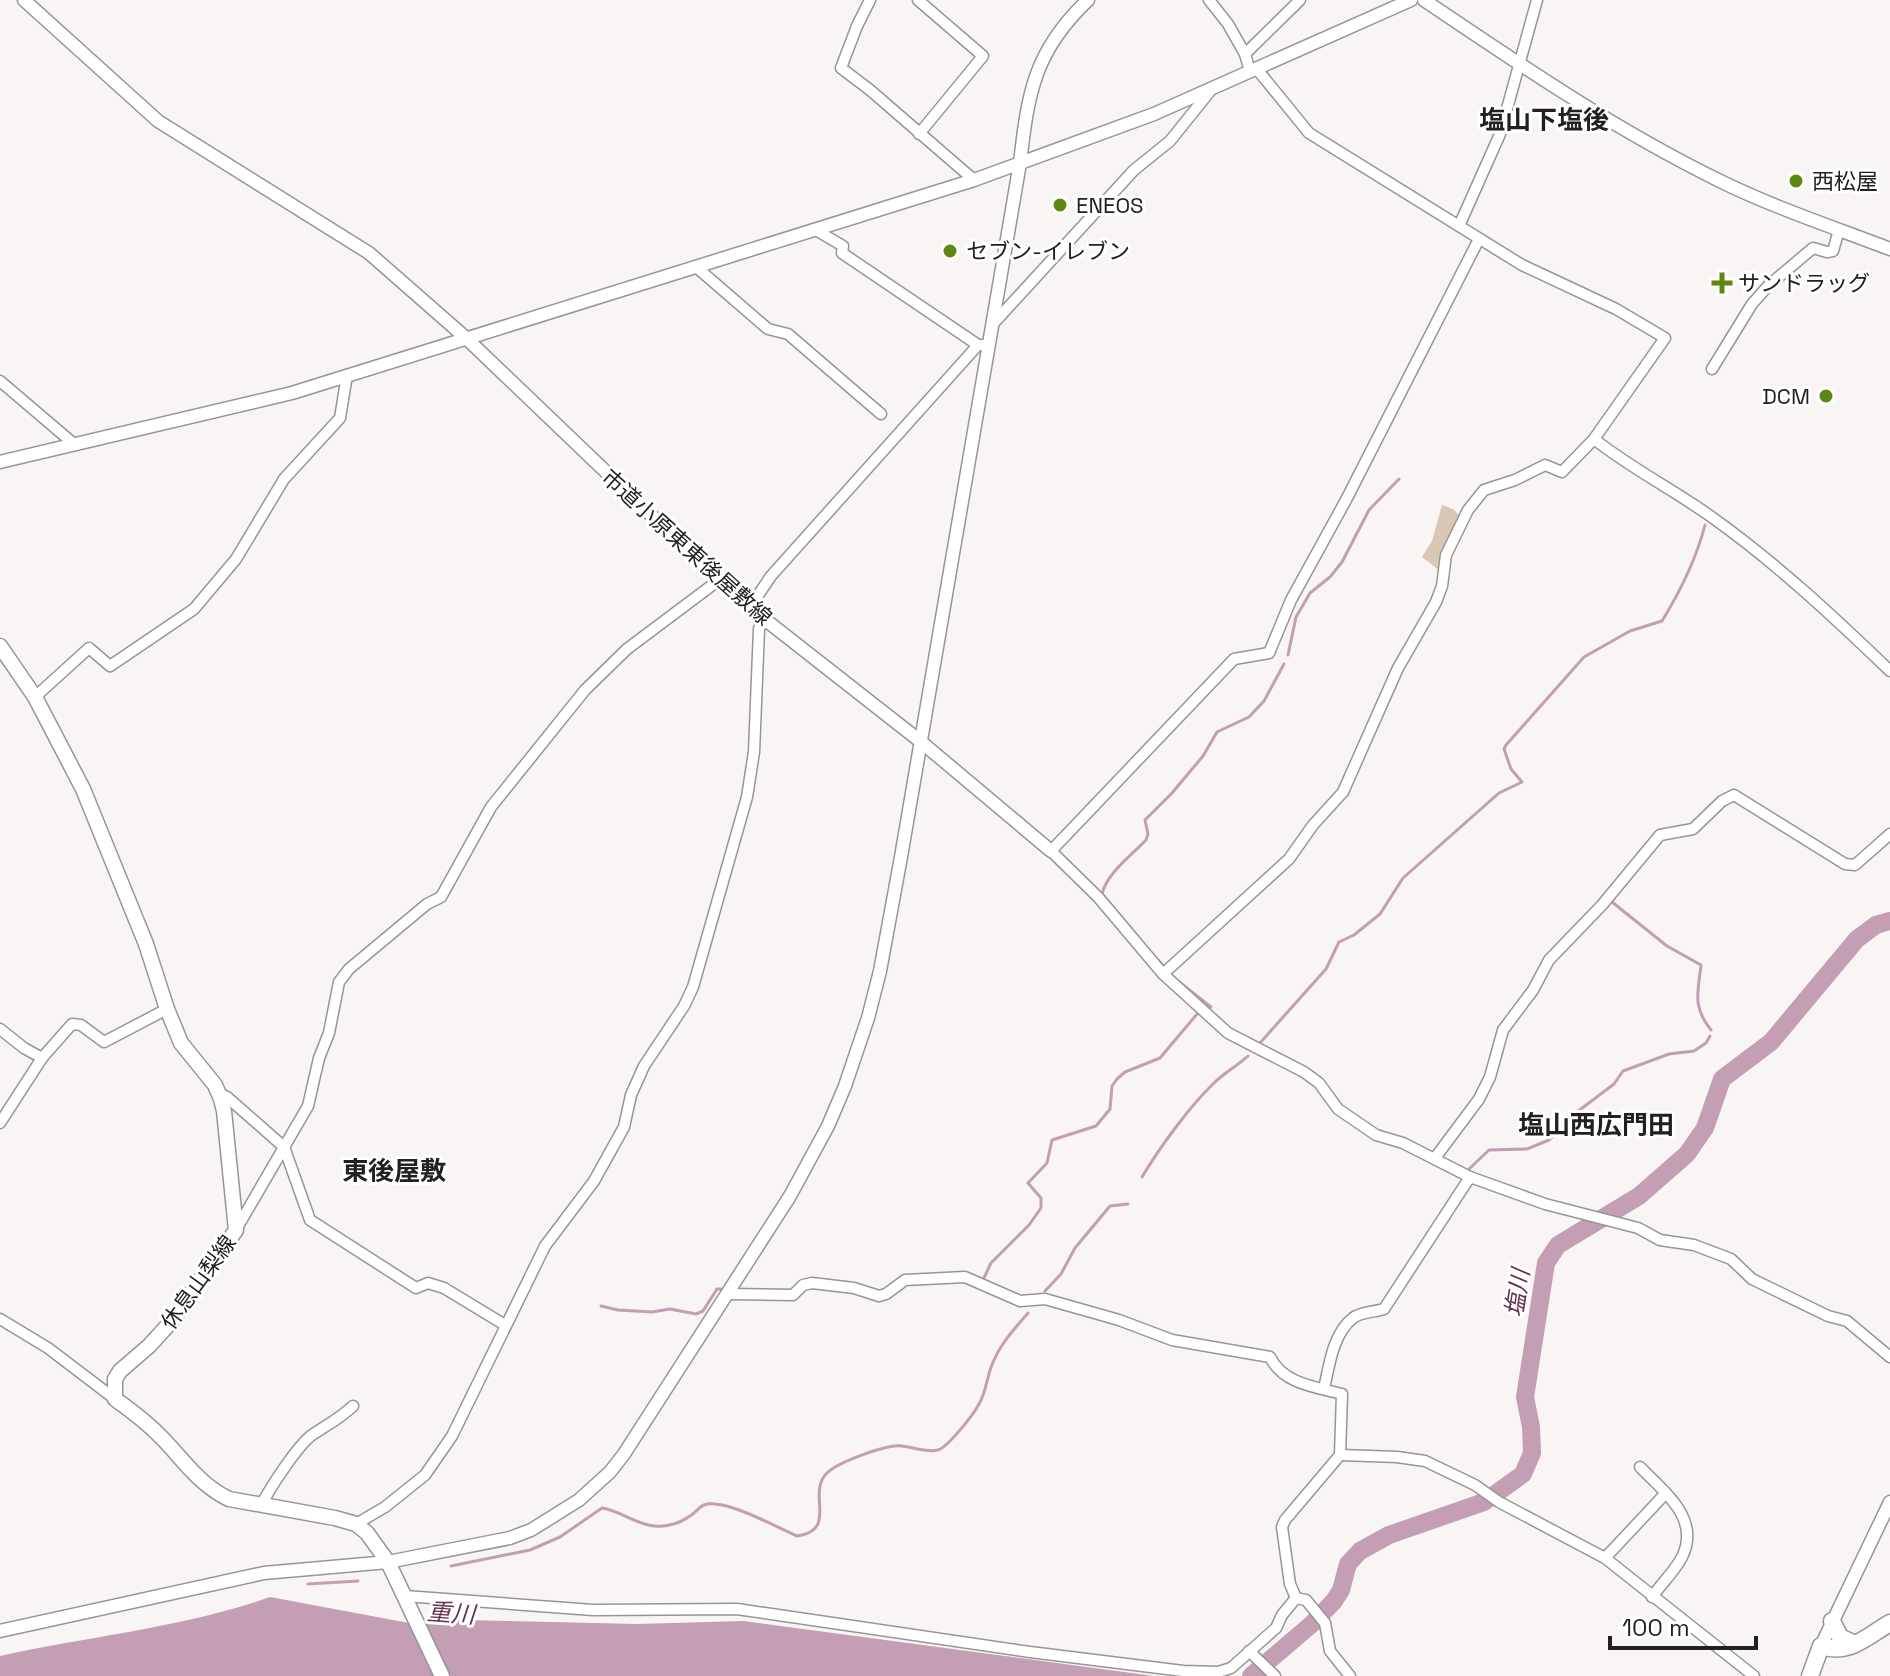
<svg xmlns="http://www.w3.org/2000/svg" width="1890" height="1676" viewBox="0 0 1890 1676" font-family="'Space Grotesk','Noto Sans JP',sans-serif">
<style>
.green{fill:#dac7b5}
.water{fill:#c49eb3}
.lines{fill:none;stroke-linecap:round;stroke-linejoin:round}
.stream{stroke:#c49eb3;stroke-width:3}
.river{stroke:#c49eb3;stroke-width:18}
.minor-casing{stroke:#989594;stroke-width:13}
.tertiary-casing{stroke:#989594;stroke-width:15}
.secondary-casing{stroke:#989594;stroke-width:17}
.primary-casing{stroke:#989594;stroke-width:19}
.minor{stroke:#fff;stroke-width:10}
.tertiary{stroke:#fff;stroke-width:12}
.secondary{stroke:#fff;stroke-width:14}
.primary{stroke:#fff;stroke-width:16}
.poi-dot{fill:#5e8711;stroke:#fff;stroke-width:3}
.labels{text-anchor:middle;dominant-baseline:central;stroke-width:6;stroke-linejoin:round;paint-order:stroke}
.poi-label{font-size:22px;fill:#222121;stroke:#fff;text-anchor:start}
.street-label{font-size:22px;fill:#222121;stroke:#fff}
.water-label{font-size:24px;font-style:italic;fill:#643251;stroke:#fff}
.quarter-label{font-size:26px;font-weight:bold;fill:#222121;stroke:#fff}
</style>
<rect width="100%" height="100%" fill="#f9f5f5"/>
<polygon class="green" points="1442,505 1453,509 1461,517 1439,570 1422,557 1432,541"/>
<path class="water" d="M270 1597 409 1623 463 1620 637 1624 744 1621 1154 1676H0V1656C90 1636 182 1628 270 1597Z"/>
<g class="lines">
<g class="stream">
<polyline points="1288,655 1296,617 1310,593 1330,577 1342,562 1369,510 1399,479"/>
<path d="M1612 902 1667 946 1701 965C1698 993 1692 1006 1711 1030"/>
<path d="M1134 932 1102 894C1107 873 1131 856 1146 840L1148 834 1145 820 1172 793 1203 756 1217 732 1249 717 1264 701 1284 664"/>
<polyline points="1157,959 1174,978 1211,1007"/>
<path d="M1259 1044 1326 969 1339 942 1354 935 1380 914 1403 878 1499 793 1522 782 1511 769 1504 749 1506 745 1584 657 1630 631 1662 621C1681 590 1696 560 1705 525"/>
<polyline points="1469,1169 1489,1150 1527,1149 1549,1140 1569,1118 1614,1084 1623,1071 1669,1054 1694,1051 1706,1043 1710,1036"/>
<path d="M1142 1177C1160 1147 1189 1107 1214 1083 1224 1073 1237 1066 1248 1056"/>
<polyline points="983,1280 991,1263 1029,1225 1041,1208 1041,1198 1028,1183 1047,1163 1052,1140 1096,1126 1110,1109 1112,1086 1117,1079 1125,1072 1160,1058 1197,1014"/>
<polyline points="1045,1291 1061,1274 1075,1248 1110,1206 1128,1204"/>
<polyline points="601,1306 618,1310 652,1312 670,1309 696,1314 703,1311 717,1289 721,1289"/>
<path d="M451 1566 530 1550 560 1537 602 1508C621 1511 637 1525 655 1526 667 1527 680 1523 690 1516 695 1513 699 1507 704 1505 723 1497 778 1528 797 1536 839 1530 806 1493 827 1473 838 1462 887 1444 902 1446 912 1447 928 1453 938 1450 948 1447 974 1414 979 1404 987 1391 987 1372 995 1358 1003 1341 1016 1327 1028 1313"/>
<polyline points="308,1584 358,1581"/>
</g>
<polyline class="river" points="1251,1676 1313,1623 1334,1601 1341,1590 1348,1564 1360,1551 1389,1535 1484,1502 1523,1474 1532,1453 1531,1427 1525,1397 1546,1263 1558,1245 1639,1196 1687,1154 1705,1128 1722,1079 1771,1042 1857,939 1876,925 1890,921"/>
<g class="minor-casing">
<g id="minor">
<polyline points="870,0 857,26 841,68 870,90 974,180"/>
<polyline points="918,0 983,56 919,134"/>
<polyline points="1209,0 1228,24 1245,54"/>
<polyline points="1250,71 1245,54 1300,0"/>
<polyline points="1459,226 1500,134 1537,0"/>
<polyline points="814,229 843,246 842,253 978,345"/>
<polyline points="1479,239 1346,500 1291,600 1269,653 1234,659 1051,851 1098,897 1163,974 1228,1033 1304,1072 1319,1083 1338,1109 1376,1135 1403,1143 1470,1177 1545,1204 1638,1228 1660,1240 1694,1245 1731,1259 1752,1279 1828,1316 1847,1321 1890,1357"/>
<polyline points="695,266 768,329 788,334 881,414"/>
<polyline points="992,325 1134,170 1170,141 1211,90"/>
<polyline points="1712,369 1752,304 1768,286 1813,248 1827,252 1833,251 1839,230"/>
<polyline points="0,381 74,444"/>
<path d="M1594 439C1632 469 1674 490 1713 518 1776 563 1834 617 1890 671"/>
<polyline points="750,607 771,576 978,345 988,345"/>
<polyline points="35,697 89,648 110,666 194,609 236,559 284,479 340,418 347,375"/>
<polyline points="1163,974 1289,859 1313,825 1343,792 1398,668 1436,602 1442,586 1446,555 1468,510 1484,490 1515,480 1545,465 1562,472 1594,439 1665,338 1616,309 1522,265 1309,133 1256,68"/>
<polyline points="0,1029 24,1048 42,1058"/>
<polyline points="218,1093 227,1097 284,1147 310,1220 416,1288 428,1283 444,1288 505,1325"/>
<polyline points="0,1123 42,1058 72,1024 81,1025 104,1042 167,1009"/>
<polyline points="1435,1158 1479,1099 1490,1077 1503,1030 1533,990 1549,960 1602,905 1660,835 1693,829 1722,801 1734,795 1845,864 1855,865 1890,834"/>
<polyline points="237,1228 308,1106 319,1058 329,1033 339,982 349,969 427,904 441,897 491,807 585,690 627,649 719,580"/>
<path d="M728 1294 793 1295 803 1285 812 1283 854 1288 879 1296 886 1294 905 1280 965 1277 1020 1301 1045 1299 1119 1320 1172 1340 1270 1357C1283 1384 1316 1387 1342 1394L1340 1455 1285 1520 1282 1527 1290 1584 1296 1598 1306 1600 1325 1623 1330 1651 1350 1676"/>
<polyline points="0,1319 48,1348 115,1399"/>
<path d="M1324 1389C1329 1366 1333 1333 1353 1318 1360 1312 1375 1312 1384 1309L1470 1177"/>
<polyline points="1340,1455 1397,1457 1425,1461 1475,1485 1499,1502 1605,1558 1754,1676"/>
<path d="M1640 1467C1664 1492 1701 1518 1682 1557 1675 1571 1661 1584 1652 1597"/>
<path d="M261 1506C269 1489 298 1445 312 1435 328 1424 338 1420 353 1406"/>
<polyline points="356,1524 385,1507 425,1475 452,1436 545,1246 594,1181 624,1127 631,1095 644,1066 684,1006 693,987 747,797 754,752 759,629 763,618"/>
<polyline points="1605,1558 1665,1494"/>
<polyline points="405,1596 593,1610 737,1609 1030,1652 1183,1671 1218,1672 1231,1668 1276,1628 1282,1615 1296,1598"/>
<polyline points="1249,1651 1275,1676"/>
</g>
</g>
<g class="tertiary-casing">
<g id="tertiary">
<polyline points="24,0 158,121 369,253 466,338 719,580 763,618 920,741 1051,851"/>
<path d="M1424 0C1520 65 1616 130 1720 181 1775 208 1833 227 1890 249"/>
<polyline points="0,462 292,393 974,180 1154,114 1411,0"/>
<path d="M0 1631 264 1573 388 1562 510 1538 531 1530 579 1500 610 1472 624 1454 790 1196 828 1126 845 1086 868 1018 880 971 901 857 1020 163C1028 93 1034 51 1088 0"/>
<polyline points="1821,1646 1890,1502"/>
</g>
</g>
<g class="secondary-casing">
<path id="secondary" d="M0 646 35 697 83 789 146 944 167 1009 181 1043 215 1085 221 1099 224 1111 236 1230 170 1323 149 1346 120 1371 115 1379V1399C132 1411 149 1424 164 1440 185 1462 200 1485 229 1499L335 1518 356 1524 367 1533 388 1562 442 1676"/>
</g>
<g class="primary-casing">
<g id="primary">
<polyline points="1832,1621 1840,1637 1855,1644"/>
<path d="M1810 1676 1821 1646C1850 1655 1866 1637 1890 1623"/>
</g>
</g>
<use href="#minor" class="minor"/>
<use href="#tertiary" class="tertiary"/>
<use href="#secondary" class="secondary"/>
<use href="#primary" class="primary"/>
</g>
<g class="poi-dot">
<circle cx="1796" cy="181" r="8"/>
<circle cx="1060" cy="205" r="8"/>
<circle cx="950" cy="251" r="8"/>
<path d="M1718 271h8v8h8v8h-8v8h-8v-8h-8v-8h8z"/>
<circle cx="1826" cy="396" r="8"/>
</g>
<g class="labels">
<g class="poi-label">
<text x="1812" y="181">西松屋</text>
<text x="1076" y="205">ENEOS</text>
<text x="966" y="251">セブン-イレブン</text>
<text x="1738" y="283">サンドラッグ</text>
<text x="1810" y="396" text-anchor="end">DCM</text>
</g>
<g class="street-label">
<text transform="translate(687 547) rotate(42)">市道小原東東後屋敷線</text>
<text transform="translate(198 1282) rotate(-54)">休息山梨線</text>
</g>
<g class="water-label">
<text transform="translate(1517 1293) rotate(-81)">塩川</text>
<text transform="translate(451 1613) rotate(4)">重川</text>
</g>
<g class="quarter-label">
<text x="1544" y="120">塩山下塩後</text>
<text x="1596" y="1125">塩山西広門田</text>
<text x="394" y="1171">東後屋敷</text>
</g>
</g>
<path d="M1610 1636v12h146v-12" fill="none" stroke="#222121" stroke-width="4"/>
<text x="1622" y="1636" font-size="24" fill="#222121" stroke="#ffffff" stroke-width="6" paint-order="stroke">100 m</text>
</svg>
